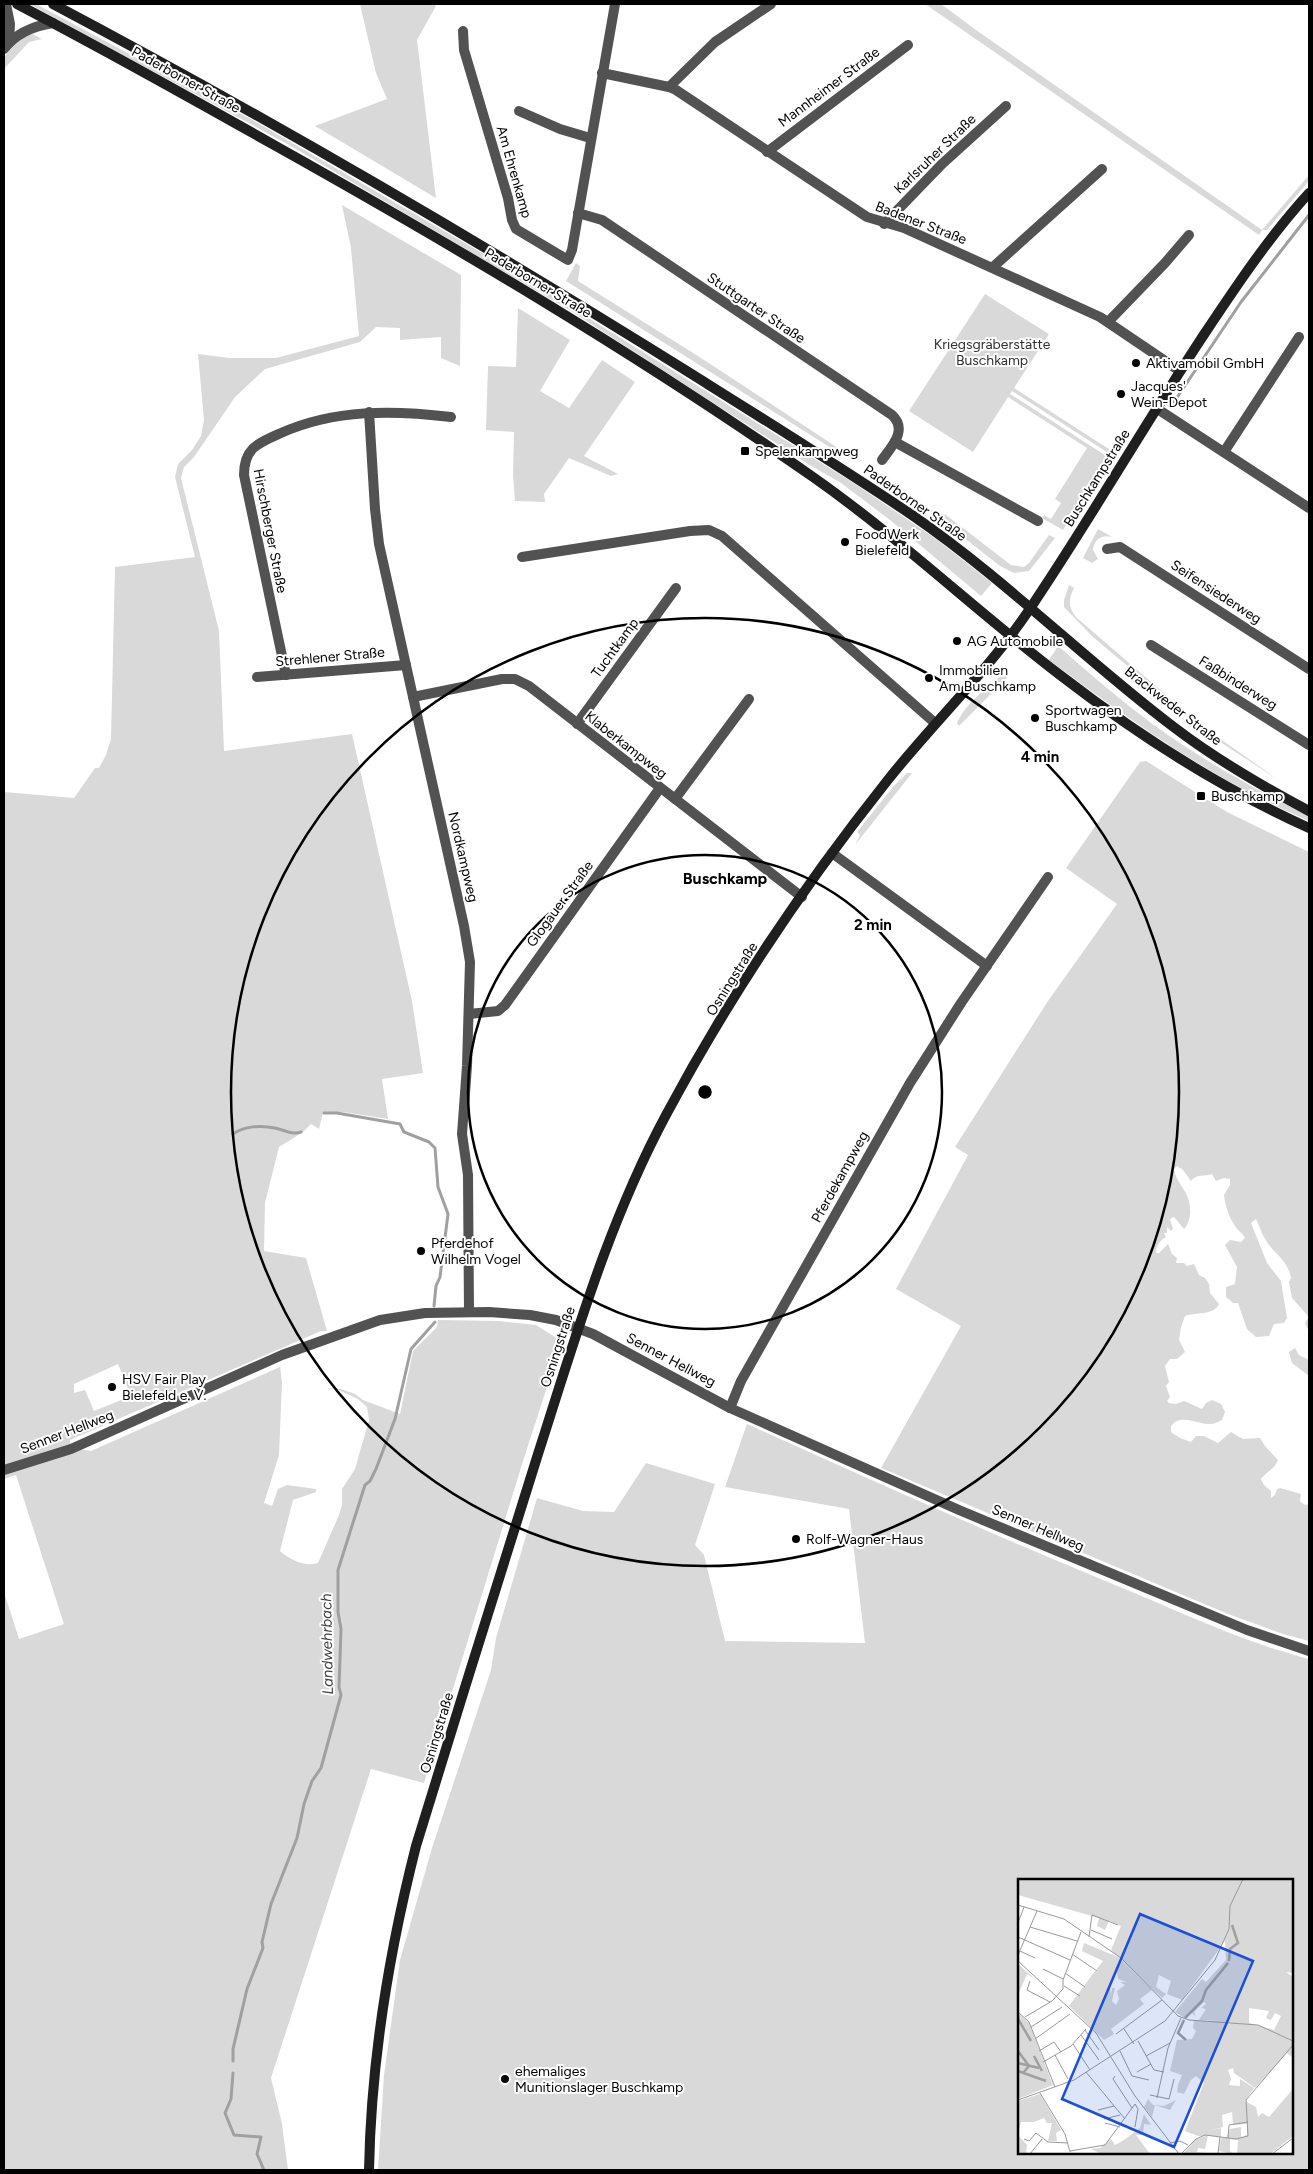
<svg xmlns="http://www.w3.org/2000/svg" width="1313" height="2174" viewBox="0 0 1313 2174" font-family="Figtree,sans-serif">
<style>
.green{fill:#d9d9d9;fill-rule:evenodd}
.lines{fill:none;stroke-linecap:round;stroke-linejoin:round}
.stream{stroke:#a0a0a0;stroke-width:3}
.minor{stroke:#525252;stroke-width:10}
.secondary{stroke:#1f1f1f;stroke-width:10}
.ring{fill:none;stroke:#000;stroke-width:2.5}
.poi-dot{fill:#000;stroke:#fff;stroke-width:2}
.labels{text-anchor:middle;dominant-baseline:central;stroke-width:4;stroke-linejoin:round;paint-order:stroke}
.street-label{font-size:14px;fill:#000;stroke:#fff}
.park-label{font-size:14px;fill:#303030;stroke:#fff}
.poi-label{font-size:14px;fill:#000;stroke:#fff;text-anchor:start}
.water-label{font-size:15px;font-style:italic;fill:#414141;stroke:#fff}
.quarter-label{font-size:16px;font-weight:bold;fill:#000;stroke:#fff}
.inset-river{fill:none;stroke:#a0a0a0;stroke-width:2.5}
.inset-road{fill:none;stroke:#999;stroke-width:1}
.view{fill:#1d4ed8;fill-opacity:0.15;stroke:#1d4ed8;stroke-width:2.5}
.inset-edge{fill:none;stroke:#000;stroke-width:2.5}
.centre{fill:#000;stroke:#fff;stroke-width:2.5}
.ring-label{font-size:15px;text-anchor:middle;font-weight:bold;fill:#000;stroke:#fff;stroke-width:4;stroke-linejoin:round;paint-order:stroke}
</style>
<rect width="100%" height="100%" fill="#fff"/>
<g class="green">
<polygon points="29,4 36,4 251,119 508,268 855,484 936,539 992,583 981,596 890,520 841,483 808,464 571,311 289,145"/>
<polygon points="360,4 437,4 417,40 436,198 315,126 387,99 376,73"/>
<polygon points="925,4 941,4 976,30 1262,230 1309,175 1309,181 1267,230 1262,230 1259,235"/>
<polygon points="29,32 42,39 29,42 4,69 4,57 20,39"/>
<path d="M342 205 461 275 460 366 441 358V337L400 340V328L376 327 360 342 265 369 235 397 194 457 184 467 181 478 219 631 224 751 352 734 412 1001 423 1073 382 1079 388 1119 343 1112H323L319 1129 311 1124 303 1132 279 1147 265 1203 264 1251 306 1258 327 1331H321L70 1440 71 1448 91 1451 280 1367 282 1382 279 1455 264 1503 272 1506 278 1489 287 1485 316 1489V1492L293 1500 280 1551C290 1560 305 1567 318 1563L339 1515 342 1505V1489L355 1469 369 1420 367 1407 358 1399 338 1390 326 1388 341 1389 355 1394 363 1400 400 1414 413 1351 437 1327 438 1320 499 1321 536 1325 558 1339 560 1347 523 1461 424 1783 371 1769 271 2078 282 2124 288 2170H4V1592L19 1639 64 1624 16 1475 4 1479V792L74 798 95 768H99L106 755 111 739 115 567 195 557 175 477 178 464 192 450 201 436 204 420 198 354 230 358H276L359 336 351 248ZM118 1364 131 1396 94 1411 85 1390 74 1393V1384Z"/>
<polygon points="576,263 580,266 578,281 698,356 835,446 864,462 836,451 820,441 566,281"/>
<polygon points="985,294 1049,334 1014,388 1115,453 1113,456 1012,391 1010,394 1111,459 1063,530 1042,518 1044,515 1051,519 1061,503 1055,499 1087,448 1008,397 973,452 909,411"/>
<polygon points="518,308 570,340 540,391 569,408 602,360 635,382 584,456 618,474 611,476 569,458 544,494 545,502 515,501 513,475 514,432 486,430 488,366 516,367"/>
<polygon points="883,474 934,512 946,515 1011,565 1024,567 1029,563 1049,535 1055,538 1029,571 1014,573 1000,566"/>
<path d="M1098 529 1112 537C1102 534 1094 539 1093 550L1098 559 1092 563 1083 558Z"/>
<path d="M1069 585 1074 588C1068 600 1068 607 1077 618L1202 726 1280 781 1211 736 1093 637 1064 607V600Z"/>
<path d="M1058 646C1094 677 1129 708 1168 735 1213 766 1261 792 1309 816V821C1215 781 1131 721 1049 660Z"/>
<path d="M1005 672 1007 678 959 726 957 723C966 702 989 687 1005 672Z"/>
<path d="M1146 761 1227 812 1309 852V1332L1305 1323 1309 1317 1292 1298 1289 1282 1291 1278C1288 1262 1278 1256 1269 1245 1263 1237 1260 1228 1256 1219L1251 1223 1267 1263 1281 1281 1287 1318 1284 1323 1274 1324 1269 1336 1256 1337 1247 1329 1238 1303H1233L1226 1297V1287L1235 1284 1237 1267 1225 1245 1230 1240 1241 1242 1245 1238C1242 1232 1238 1231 1235 1226 1229 1217 1225 1205 1224 1195L1230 1185V1179L1224 1178 1216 1181 1212 1174C1205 1177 1197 1173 1191 1181L1183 1170 1177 1166 1174 1169C1177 1187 1192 1191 1190 1215 1189 1220 1188 1225 1184 1229L1174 1217 1170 1219 1173 1229 1171 1231 1167 1227V1233H1164L1166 1237C1160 1240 1156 1246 1156 1253H1159L1168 1244 1172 1254 1177 1258 1176 1263H1184L1187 1266 1194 1264 1199 1275 1205 1278 1209 1284 1210 1293 1219 1304C1213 1316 1196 1312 1185 1316L1181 1327 1179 1340 1185 1352 1177 1359H1170L1165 1366 1169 1382 1166 1386 1170 1397 1167 1401 1169 1403 1176 1404 1184 1401 1202 1409 1206 1403 1212 1400 1221 1404 1225 1412 1222 1420C1218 1422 1214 1424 1210 1424 1197 1424 1181 1413 1171 1426V1432L1180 1438 1191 1442 1196 1436H1204L1218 1443 1231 1432 1243 1439 1260 1438 1265 1446 1278 1460C1275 1469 1267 1471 1261 1479L1264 1485 1271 1491V1498L1275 1495 1277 1489 1280 1488 1301 1494 1300 1501 1305 1505 1309 1504V1641L1283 1634 1228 1614 881 1468 961 1326 896 1289 968 1155 955 1147 1048 1001 1117 904 1066 868 1140 762Z"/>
<polygon points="907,773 912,773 855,845 860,835 857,832 893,787"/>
<polygon points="1295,1348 1299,1355 1309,1360 1309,1376 1292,1363 1289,1352"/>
<path d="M747 1424C869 1479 991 1534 1115 1585 1179 1611 1242 1642 1309 1659V2170H378L384 2075 400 1960 432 1848 491 1670 496 1638 537 1498 583 1511 614 1512 646 1463 715 1484 695 1545 704 1555 725 1641 865 1643 849 1509 725 1487ZM1019 1880H1292V2153H1019Z"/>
</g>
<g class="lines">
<g class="stream">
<polyline points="1174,402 1241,302 1309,215"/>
<polyline points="324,1113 337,1113 400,1124 404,1132 429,1142 435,1148 438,1187 448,1214 440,1277 436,1286 434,1306"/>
<path d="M233 1134C244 1126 261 1125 275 1128 285 1130 291 1135 301 1132"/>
<polyline points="233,2061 233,2049 247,1989 263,1948 262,1942 271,1904 297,1838 304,1804 312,1781 321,1768 341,1695 339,1687 341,1629 338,1612 338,1570 365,1485 370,1481 376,1469 395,1419 411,1349 435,1322"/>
<polyline points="233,2073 231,2099 225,2113 234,2135 261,2137 257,2154 264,2170"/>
</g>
<g class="minor">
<polyline points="6,4 10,24 9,43"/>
<polyline points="463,31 464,50 508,198 512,220 516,229 568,260 572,250 615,4"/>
<path d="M4 49C16 33 33 26 53 23"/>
<polyline points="602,73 669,87 676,90 867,217 904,228 1100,317 1180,371"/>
<polyline points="669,87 715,42 771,4"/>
<polyline points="519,111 560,129 590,138"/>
<polyline points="767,152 908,45"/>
<path d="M578 213 602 220 892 415C908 430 892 446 882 460"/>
<polyline points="884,224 942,164 1006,106"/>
<polyline points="993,267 1102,169"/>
<polyline points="1108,322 1165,263 1189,235"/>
<polyline points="1156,408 1309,508"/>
<polyline points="369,412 375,509 379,544 464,926 470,962 467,1066 462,1134 468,1175 469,1312"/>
<polyline points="895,442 1038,521"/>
<polyline points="1224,452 1299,337"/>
<polyline points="1107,549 1120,547 1309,669"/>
<polyline points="522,557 690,531 709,530 722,536 935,723"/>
<polyline points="1151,645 1309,745"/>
<path d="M286 675 244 475C244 448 258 443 281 433 335 409 393 410 451 417"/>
<polyline points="257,677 406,665"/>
<polyline points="413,697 502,679 515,679 529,686 802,897"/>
<polyline points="577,724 676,588"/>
<polyline points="675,799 749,699"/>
<polyline points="832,853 987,966"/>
<polyline points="469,1014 498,1011 505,1005 660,788"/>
<polyline points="730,1408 741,1381 910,1083 961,1003 1048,877"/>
<polyline points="4,1470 71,1449 282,1355 380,1320 425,1313 489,1312 530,1315 556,1320 593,1334 730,1408 959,1510 1247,1630 1309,1651"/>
</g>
<g class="secondary">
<path d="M17 4C103 49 189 97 274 145 458 248 640 356 813 477 900 538 976 611 1060 675 1139 736 1218 787 1309 828"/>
<path d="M53 4C270 119 482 243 690 373 765 420 839 466 912 515 1005 579 1085 660 1175 728 1217 760 1262 786 1309 811"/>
<path d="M369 2170C371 2060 389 1952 416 1846 456 1715 497 1585 538 1454 575 1339 608 1223 666 1115 728 999 805 884 887 781 932 724 986 673 1027 613 1088 523 1142 429 1201 339 1235 288 1268 238 1309 193"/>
</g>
</g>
<g class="ring">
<circle cx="705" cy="1092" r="237"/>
<circle cx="705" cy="1092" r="474"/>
</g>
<g class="poi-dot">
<circle cx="1136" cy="363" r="5"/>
<circle cx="1121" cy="394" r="5"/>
<rect x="740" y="446" width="10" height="10" rx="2.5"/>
<circle cx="845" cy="542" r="5"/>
<circle cx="957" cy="641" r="5"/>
<circle cx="929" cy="678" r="5"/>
<circle cx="1035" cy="718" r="5"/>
<rect x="1196" y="791" width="10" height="10" rx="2.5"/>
<circle cx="421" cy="1251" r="5"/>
<circle cx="112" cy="1387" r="5"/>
<circle cx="796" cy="1539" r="5"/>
<circle cx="505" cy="2079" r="5"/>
</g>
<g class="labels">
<g class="street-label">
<text transform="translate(186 80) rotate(29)">Paderborner Straße</text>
<text transform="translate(829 87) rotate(-37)">Mannheimer Straße</text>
<text transform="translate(935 154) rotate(-44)">Karlsruher Straße</text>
<text transform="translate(514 172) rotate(74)">Am Ehrenkamp</text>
<text transform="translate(921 223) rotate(21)">Badener Straße</text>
<text transform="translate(538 283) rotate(31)">Paderborner Straße</text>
<text transform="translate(756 308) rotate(34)">Stuttgarter Straße</text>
<text transform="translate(1097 478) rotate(-58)">Buschkampstraße</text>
<text transform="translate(915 503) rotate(35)">Paderborner Straße</text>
<text transform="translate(270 531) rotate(79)">Hirschberger Straße</text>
<text transform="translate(1216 592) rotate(33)">Seifensiederweg</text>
<text transform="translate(615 648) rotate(-54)">Tuchtkamp</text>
<text transform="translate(330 657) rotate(-5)">Strehlener Straße</text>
<text transform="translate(1238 683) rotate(32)">Faßbinderweg</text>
<text transform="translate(1173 706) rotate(38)">Brackweder Straße</text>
<text transform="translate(626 745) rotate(38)">Klaberkampweg</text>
<text transform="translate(463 857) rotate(77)">Nordkampweg</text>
<text transform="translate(560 904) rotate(-54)">Glogauer Straße</text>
<text transform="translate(732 979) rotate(-58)">Osningstraße</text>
<text transform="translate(840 1177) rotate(-61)">Pferdekampweg</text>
<text transform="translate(558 1347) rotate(-72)">Osningstraße</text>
<text transform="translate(671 1360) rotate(28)">Senner Hellweg</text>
<text transform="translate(67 1432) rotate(-21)">Senner Hellweg</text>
<text transform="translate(1038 1528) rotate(23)">Senner Hellweg</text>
<text transform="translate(437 1733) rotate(-73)">Osningstraße</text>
</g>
<g class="park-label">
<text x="992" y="344">Kriegsgräberstätte<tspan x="992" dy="16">Buschkamp</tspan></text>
</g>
<g class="poi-label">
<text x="1146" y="363">Aktivamobil GmbH</text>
<text x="1131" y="386">Jacques'<tspan x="1131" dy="16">Wein-Depot</tspan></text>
<text x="755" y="451">Spelenkampweg</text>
<text x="855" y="534">FoodWerk<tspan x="855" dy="16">Bielefeld</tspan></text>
<text x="967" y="641">AG Automobile</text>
<text x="939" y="670">Immobilien<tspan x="939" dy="16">Am Buschkamp</tspan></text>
<text x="1045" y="710">Sportwagen<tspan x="1045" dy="16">Buschkamp</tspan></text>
<text x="1211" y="796">Buschkamp</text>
<text x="431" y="1243">Pferdehof<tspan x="431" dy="16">Wilhelm Vogel</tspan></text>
<text x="122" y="1379">HSV Fair Play<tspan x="122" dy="16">Bielefeld e. V.</tspan></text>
<text x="806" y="1539">Rolf-Wagner-Haus</text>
<text x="515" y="2071">ehemaliges<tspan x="515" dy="16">Munitionslager Buschkamp</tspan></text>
</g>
<g class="water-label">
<text transform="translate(327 1644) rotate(-91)">Landwehrbach</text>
</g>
<g class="quarter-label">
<text x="725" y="878">Buschkamp</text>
</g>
</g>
<g transform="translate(1018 1879)">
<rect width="275" height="275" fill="#fff"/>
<path d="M0 0H275V94L268 93 275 98V179L269 174 237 209 216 194 215 189 210 191 213 200 211 206 222 207V200L236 209 227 222 238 228 240 238 244 234 251 238 275 210V257L252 275H219L220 261 212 260V272L215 275 201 272 203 259H208L212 250 223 248V258L229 256V245L215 246 214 233 204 236 205 248 187 253 203 249V257H180L167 252 186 204 178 197 173 201 166 215 159 213 158 221 152 231 137 226 134 238 126 228 130 220 135 226H137L146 227 158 221 160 206 164 196 152 192 159 161 174 160 178 152 175 149 176 142H202L181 141 188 130 183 129 188 125 186 123 176 133 178 138 173 133 167 139 157 133 184 100 188 103 208 81 207 62 164 121 149 115 153 102 141 96 138 108 148 115 144 119 93 71 103 47 91 42 87 51 79 47 81 39 0 16ZM231 129 251 132 248 139 253 141 257 134 263 137 256 151 231 144ZM66 64 100 78 134 111 122 120 126 125 93 150 96 155 86 161 51 127 77 92 80 93 78 91 85 82 64 72ZM99 92 100 100 108 103H102L107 106 99 112 101 120 98 126 94 122 97 109H94L93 116 92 108ZM0 85 18 101 9 95 0 116ZM0 134 11 144 35 206 0 220ZM22 215 43 251 38 254 39 262H30L34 244H29L26 239 16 243H3L0 256 9 266 8 274 0 275V222ZM126 235 133 246 126 245 125 256H118L132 275H83L73 270 82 269 93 260 97 266 106 261 122 249ZM190 256 187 270 180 269 179 273 199 275H165L177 261Z" fill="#d9d9d9" fill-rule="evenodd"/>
<path class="inset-river" d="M211 82 212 70 220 64 214 46M167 139 184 122 188 111 210 84M0 140 13 162M166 141 160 154 168 161M0 172 11 187 5 194M16 177 24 192M0 184 21 189M0 192 28 202"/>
<path class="inset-road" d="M0 26 46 40 103 79 160 137 171 141 240 146 275 162M0 44 6 28M12 48 59 62M73 51 94 60M0 58 52 81M71 58 74 36 100 46M2 72 17 79M54 75 79 92M0 76 19 32M0 82 78 154 117 217 161 275M25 90 45 100M47 94 67 108M12 102 9 111 32 123M46 107 62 117M0 133 11 143 37 208M7 138 34 122 45 110V101L63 53M13 148 44 128M106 150 116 165M67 151 81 171M98 155 144 121M63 156 81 181M17 160 52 135M120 162 136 191 146 193M55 165 72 191M21 172 36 163 43 173M102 172 114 197 131 201M37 176 50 200M128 177 152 164M25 183 53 167 68 150M68 193 107 240M119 193 133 185M97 197 95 200 114 229M22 214 47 255 52 273M132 216 151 220 156 200M139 219 150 169 163 139M0 221 56 201 147 142 197 81 211 50 212 27 225 0M117 225 120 230 117 248M80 231 96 227M86 240 102 236M87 244 102 248M210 259 211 246 230 243M6 260 11 262 18 254 30 263 50 264M152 264 162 262 170 266M52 272 87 266 117 225M12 275 24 260M163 275 178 260 187 256 218 260 230 257 228 221 275 166M200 275 202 257M254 275 275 259"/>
<path class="view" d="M122 35 235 82 156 268 44 220Z"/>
<rect width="275" height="275" class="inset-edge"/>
</g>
<circle cx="705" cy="1092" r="8" class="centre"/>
<g class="ring-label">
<text x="1040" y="762">4 min</text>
<text x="873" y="930">2 min</text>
</g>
<rect width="1313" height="2174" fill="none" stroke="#000000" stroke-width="10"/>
</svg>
